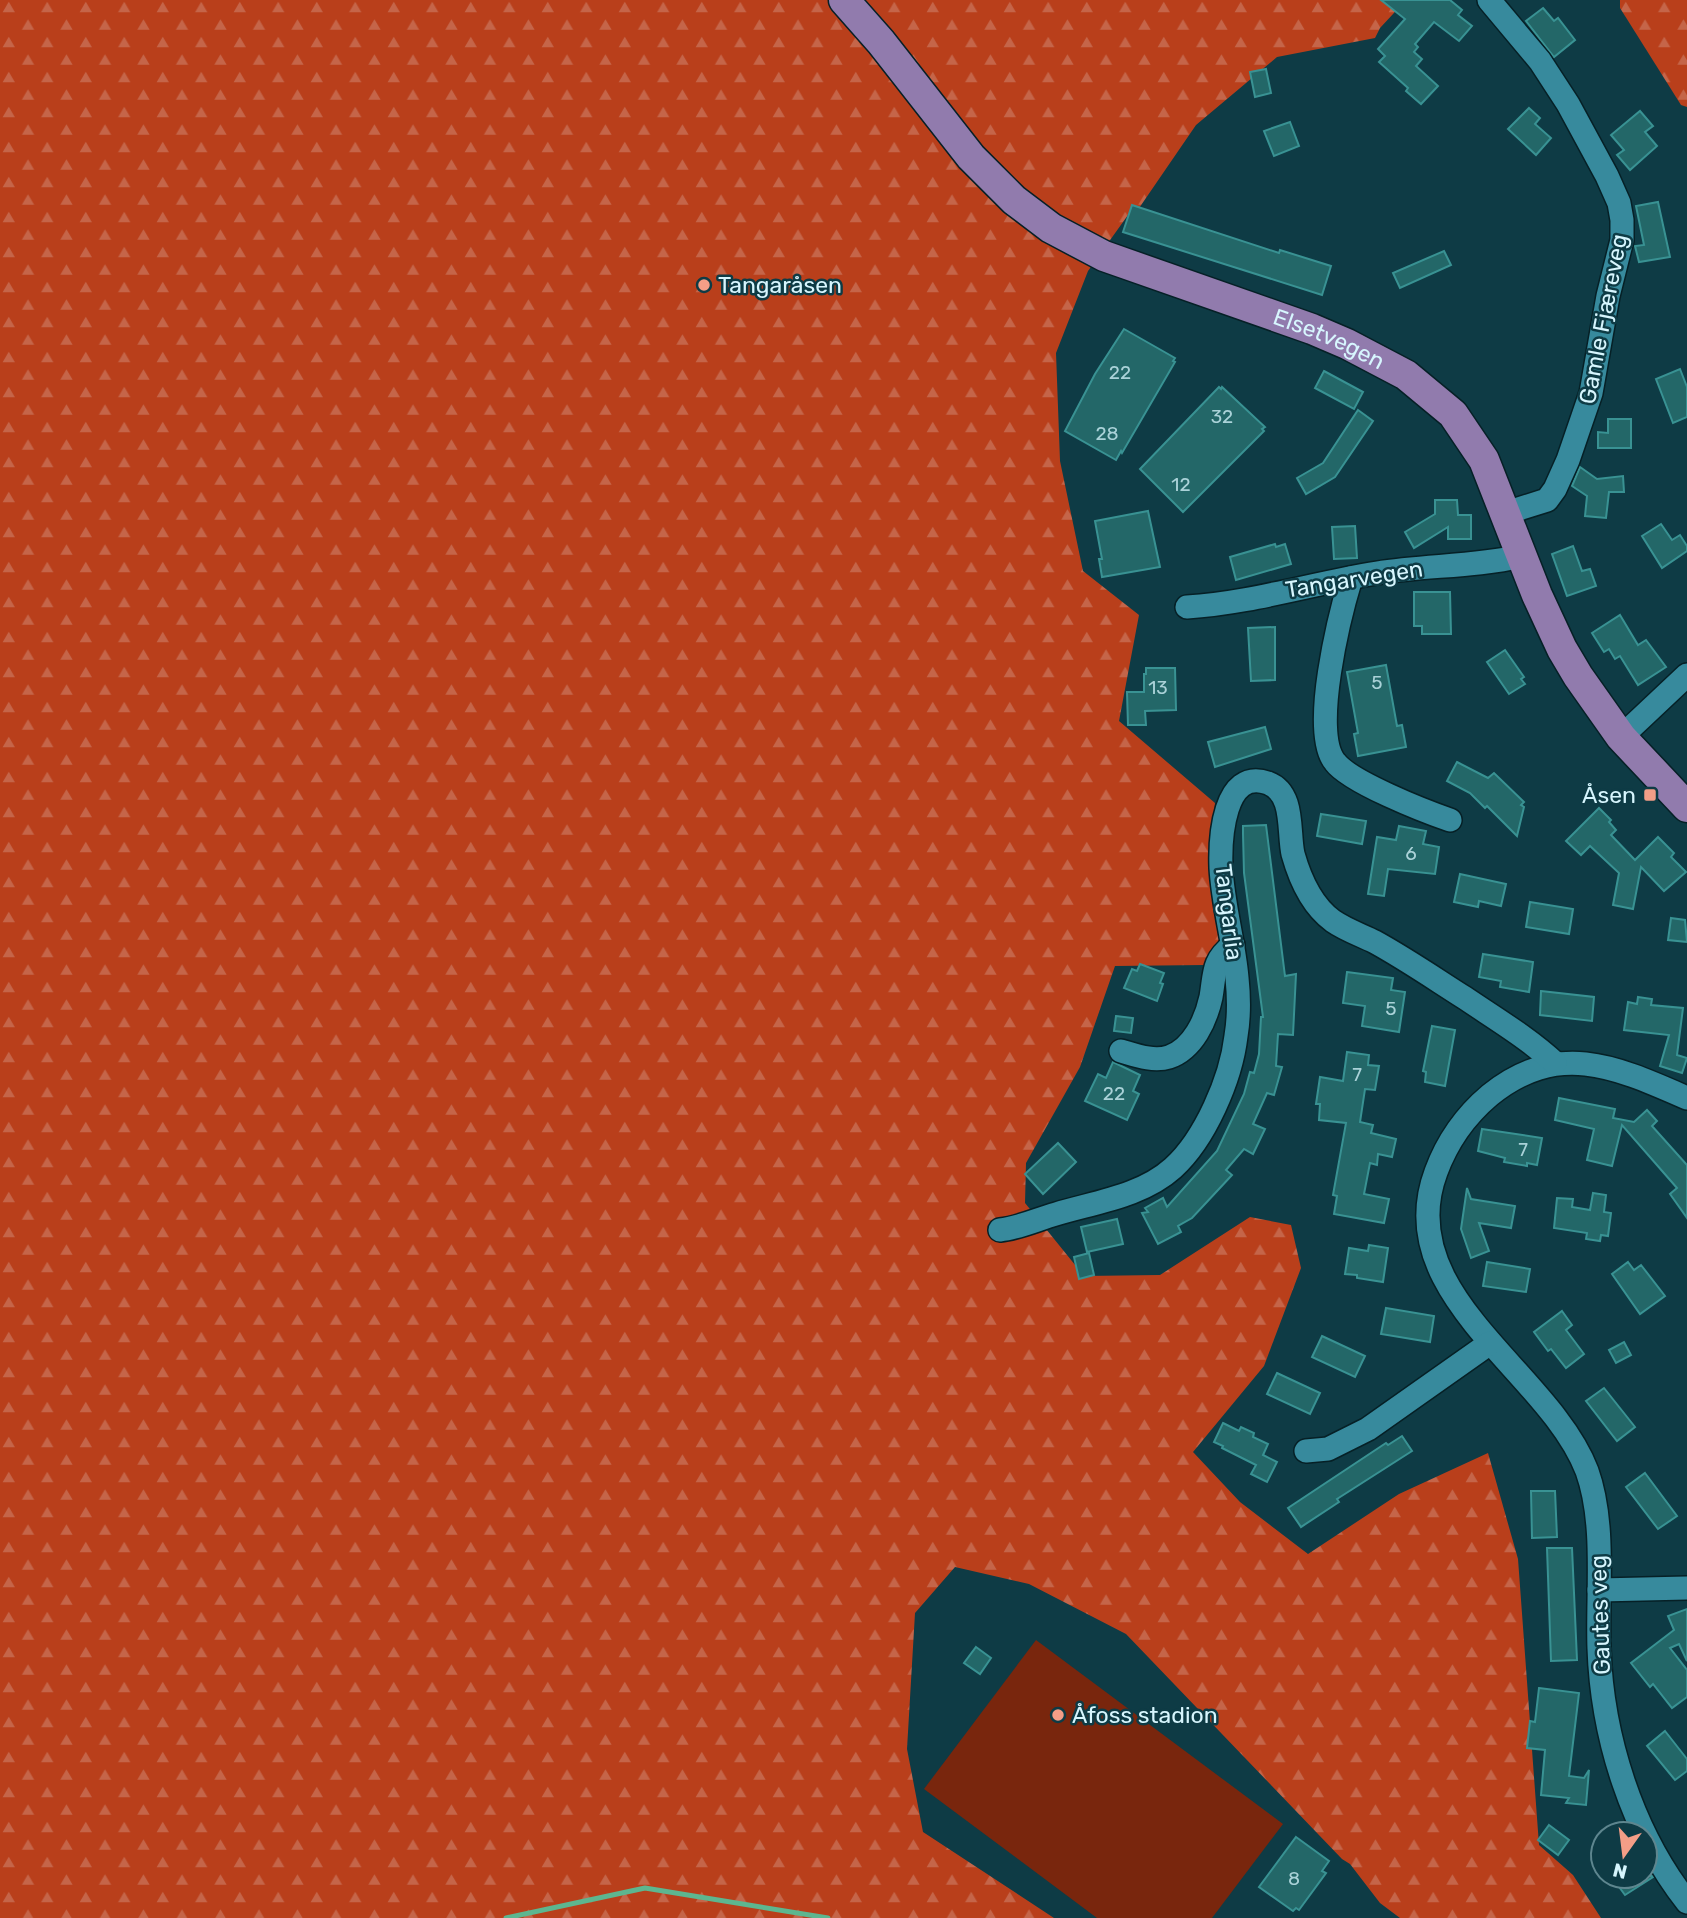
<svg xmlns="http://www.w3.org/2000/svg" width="1687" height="1918" viewBox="0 0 1687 1918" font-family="Rubik,sans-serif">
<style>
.forest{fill:url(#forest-firs)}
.pitch{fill:#79260d}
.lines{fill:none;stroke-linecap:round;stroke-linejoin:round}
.stream{stroke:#5db68f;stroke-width:5}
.building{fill:#236768;stroke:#399293;stroke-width:2}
.minor-casing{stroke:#062026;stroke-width:26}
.major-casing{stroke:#062026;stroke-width:33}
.minor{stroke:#378a9d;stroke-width:23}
.major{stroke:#917bad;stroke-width:30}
.poi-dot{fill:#f49e87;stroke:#0e3b45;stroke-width:2.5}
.labels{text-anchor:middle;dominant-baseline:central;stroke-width:5;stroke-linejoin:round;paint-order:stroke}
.number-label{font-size:19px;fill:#aad2d8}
.poi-label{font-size:23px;fill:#d7f6fe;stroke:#0e3b45;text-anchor:start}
.street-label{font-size:23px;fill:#d7f6fe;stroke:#0e3b45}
</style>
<defs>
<pattern id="forest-firs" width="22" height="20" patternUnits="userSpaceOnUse" patternTransform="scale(1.75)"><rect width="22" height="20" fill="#b93f1b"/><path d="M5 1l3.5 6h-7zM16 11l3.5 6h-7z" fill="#c56549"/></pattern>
</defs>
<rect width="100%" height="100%" fill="#0e3b45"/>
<g class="forest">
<polygon points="0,0 1406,0 1380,28 1375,38 1277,57 1196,125 1135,214 1133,208 1088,271 1056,353 1060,461 1083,571 1139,615 1119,721 1215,803 1211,850 1223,936 1205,965 1115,966 1080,1067 1026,1163 1025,1203 1084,1276 1160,1275 1250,1217 1291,1225 1301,1268 1264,1366 1193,1452 1240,1502 1308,1554 1399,1494 1488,1453 1518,1559 1539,1845 1573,1875 1601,1918 1400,1918 1380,1903 1350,1864 1342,1859 1126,1634 1029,1584 955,1567 915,1613 907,1749 923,1832 1054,1918 0,1918"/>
<polygon points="1620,0 1687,0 1687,107 1681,105 1620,8"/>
</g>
<polygon class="pitch" points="1036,1640 1283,1824 1212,1918 1097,1918 924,1789"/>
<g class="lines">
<polyline class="stream" points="506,1918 645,1888 828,1918"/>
</g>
<g class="building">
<polygon points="1381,0 1450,0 1462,10 1458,15 1472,26 1459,41 1434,22 1415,44 1418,47 1414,52 1422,59 1416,66 1438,86 1421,104 1406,91 1408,88 1379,62 1385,56 1378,49 1405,19"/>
<polygon points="1543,8 1554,21 1558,18 1575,40 1554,57 1526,21"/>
<polygon points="1266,69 1271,93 1255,97 1250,72"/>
<polygon points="1529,108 1540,118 1535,124 1551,138 1536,155 1508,129"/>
<polygon points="1640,111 1653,126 1645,132 1657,146 1630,170 1617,155 1624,150 1611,135"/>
<polygon points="1290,122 1299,146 1274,156 1264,131"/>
<polygon points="1658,202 1670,257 1639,262 1635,246 1644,245 1636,206"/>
<polygon points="1132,205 1279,253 1280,250 1331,266 1322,295 1123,232"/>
<polygon points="1444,251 1451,265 1400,288 1393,273"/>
<polygon points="1124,329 1175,358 1173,361 1175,362 1122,453 1121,451 1116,460 1065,431 1095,374"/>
<polygon points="1680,369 1687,387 1687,417 1673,423 1656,379"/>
<polygon points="1324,371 1363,392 1354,409 1315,388"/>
<polygon points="1219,387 1221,389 1222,387 1265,427 1262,429 1264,431 1183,512 1140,469"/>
<polygon points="1358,410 1373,421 1335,477 1306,494 1297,478 1323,463"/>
<polygon points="1608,419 1631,419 1631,448 1598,448 1598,432 1608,433"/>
<polygon points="1580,467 1597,479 1623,476 1624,492 1609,492 1606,518 1585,516 1587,496 1572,486"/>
<polygon points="1435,500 1457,500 1458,515 1471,515 1471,539 1448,539 1448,527 1414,548 1405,532 1435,514"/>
<polygon points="1148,511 1160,567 1102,577 1099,559 1102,559 1095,521"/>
<polygon points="1661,524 1672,540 1680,535 1687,546 1687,551 1662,568 1642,536"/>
<polygon points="1355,526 1357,558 1334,559 1332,527"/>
<polygon points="1275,544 1276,547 1285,544 1291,564 1236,580 1230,557"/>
<polygon points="1573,546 1582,571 1590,569 1596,586 1567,596 1552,554"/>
<polygon points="1414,592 1450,592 1451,634 1422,634 1422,626 1414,626"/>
<polygon points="1620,615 1638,645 1646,640 1666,667 1638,685 1620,656 1615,659 1609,649 1604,652 1592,633"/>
<polygon points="1275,627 1275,680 1251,681 1248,628"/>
<polygon points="1505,650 1524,677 1521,679 1525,684 1509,694 1487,662"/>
<polygon points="1386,665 1397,726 1402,725 1406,747 1358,756 1354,734 1358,733 1347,672"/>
<polygon points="1146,668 1175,668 1176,710 1145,711 1146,725 1128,725 1127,692 1144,692 1144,674 1146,674"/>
<polygon points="1265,727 1271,749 1215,767 1208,742"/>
<polygon points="1457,762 1488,778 1494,773 1524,802 1521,805 1524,807 1517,836 1487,806 1485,808 1470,793 1447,781"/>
<polygon points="1599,808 1611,820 1609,822 1616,830 1611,835 1635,860 1658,837 1674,853 1671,857 1686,872 1664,891 1641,867 1633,909 1613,905 1619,873 1590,846 1581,855 1566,841"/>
<polygon points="1321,814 1366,821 1362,844 1317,836"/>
<polygon points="1266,825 1285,976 1296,974 1293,1035 1278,1034 1276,1066 1282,1067 1274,1095 1267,1093 1253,1124 1265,1129 1253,1154 1244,1149 1226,1170 1232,1175 1192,1218 1178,1226 1181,1232 1158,1244 1142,1213 1148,1212 1145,1208 1163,1198 1167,1207 1217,1151 1244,1094 1250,1072 1254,1073 1259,1054 1261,1017 1263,1017 1244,873 1243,834 1243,826"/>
<polygon points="1399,826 1426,831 1423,844 1439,847 1435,874 1388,869 1384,896 1368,894 1377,837 1396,840"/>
<polygon points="1460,874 1506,884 1501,906 1479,901 1478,907 1454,902"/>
<polygon points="1530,902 1573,909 1569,934 1526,927"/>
<polygon points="1671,918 1685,920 1687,942 1668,940"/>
<polygon points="1483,954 1533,962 1529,992 1500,987 1501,981 1479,977"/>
<polygon points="1140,964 1164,973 1160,983 1163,984 1157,1001 1124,988 1132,969 1137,971"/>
<polygon points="1347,972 1393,978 1391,990 1405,992 1399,1032 1362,1026 1365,1006 1343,1003"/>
<polygon points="1541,991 1594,997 1592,1021 1540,1015"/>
<polygon points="1638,997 1652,999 1651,1005 1683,1008 1677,1055 1687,1058 1682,1073 1660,1066 1669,1035 1624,1030 1628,1002 1637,1004"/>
<polygon points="1116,1016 1133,1018 1131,1033 1114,1031"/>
<polygon points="1432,1026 1455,1030 1445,1086 1425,1082 1426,1072 1423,1071"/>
<polygon points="1347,1052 1369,1055 1368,1065 1379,1066 1375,1090 1365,1089 1360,1122 1373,1125 1371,1133 1396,1139 1392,1157 1378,1154 1377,1165 1370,1163 1364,1194 1389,1199 1384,1223 1334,1214 1337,1196 1333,1195 1346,1123 1319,1120 1320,1104 1316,1104 1320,1077 1343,1081"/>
<polygon points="1113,1062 1140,1075 1133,1091 1139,1094 1127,1120 1085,1101 1098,1074 1106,1078"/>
<polygon points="1559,1098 1615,1109 1613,1118 1634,1122 1647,1110 1657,1121 1652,1126 1687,1165 1687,1218 1670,1194 1677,1188 1622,1125 1612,1166 1587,1160 1594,1129 1555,1120"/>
<polygon points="1482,1129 1542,1138 1537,1165 1527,1163 1527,1166 1504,1162 1505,1158 1478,1151"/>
<polygon points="1058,1143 1076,1162 1043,1194 1025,1174"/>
<polygon points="1467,1188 1471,1199 1515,1206 1511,1228 1479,1223 1489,1251 1471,1258 1461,1229"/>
<polygon points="1593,1193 1606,1195 1604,1212 1611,1213 1608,1236 1601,1235 1600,1241 1586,1239 1587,1233 1554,1228 1557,1198 1573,1199 1572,1207 1590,1210"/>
<polygon points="1117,1219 1123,1244 1087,1252 1081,1227"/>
<polygon points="1369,1245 1388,1248 1383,1282 1357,1278 1357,1275 1345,1274 1349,1248 1368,1251"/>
<polygon points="1089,1253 1094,1275 1079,1279 1074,1257"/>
<polygon points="1487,1262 1530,1269 1526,1292 1483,1286"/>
<polygon points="1628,1262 1634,1270 1641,1265 1665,1296 1640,1314 1612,1274"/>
<polygon points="1386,1308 1434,1316 1430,1342 1381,1334"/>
<polygon points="1562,1311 1572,1325 1566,1330 1584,1354 1566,1368 1551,1349 1548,1351 1534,1332"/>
<polygon points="1322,1336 1365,1356 1355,1377 1312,1357"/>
<polygon points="1624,1342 1631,1355 1616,1363 1609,1350"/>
<polygon points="1277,1373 1320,1393 1310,1414 1267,1394"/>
<polygon points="1604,1388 1635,1427 1617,1441 1586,1401"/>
<polygon points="1223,1423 1239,1431 1241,1427 1254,1433 1253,1437 1268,1444 1263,1455 1277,1462 1267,1482 1251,1474 1256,1465 1222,1448 1223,1446 1214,1442"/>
<polygon points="1402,1436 1412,1451 1337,1499 1339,1502 1301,1527 1288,1508 1386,1443 1388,1445"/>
<polygon points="1645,1473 1677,1516 1658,1529 1626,1487"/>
<polygon points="1531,1491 1555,1491 1557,1537 1532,1538"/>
<polygon points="1547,1548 1572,1548 1577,1660 1551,1661"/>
<polygon points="1687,1609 1687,1661 1679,1644 1670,1648 1687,1670 1687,1697 1672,1708 1653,1684 1650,1687 1631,1663 1674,1630 1668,1616"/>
<polygon points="976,1647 991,1658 980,1674 964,1663"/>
<polygon points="1539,1688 1579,1693 1569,1776 1584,1778 1589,1770 1586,1805 1566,1803 1569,1798 1541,1795 1545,1750 1527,1748 1530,1721 1535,1722"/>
<polygon points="1665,1731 1687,1759 1687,1771 1675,1780 1647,1746"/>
<polygon points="1549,1825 1569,1840 1558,1855 1538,1840"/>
<polygon points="1296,1837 1329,1861 1322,1871 1326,1873 1299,1910 1296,1908 1293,1911 1259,1887"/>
<polygon points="1611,1876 1652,1876 1653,1877 1625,1895"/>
</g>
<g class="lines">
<g class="minor-casing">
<g id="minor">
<polyline points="1489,0 1540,61 1568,104 1607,176 1619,203 1622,220 1622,240 1608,296 1591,393 1568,460 1555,489 1547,500 1506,513"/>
<path d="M1351 578C1340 614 1310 732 1335 762 1350 782 1424 811 1450 820"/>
<path d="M1187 607C1251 603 1314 583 1377 573 1425 565 1474 567 1521 556"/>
<polyline points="1621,737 1687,675"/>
<path d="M1121 1051C1135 1055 1153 1062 1169 1057 1193 1049 1206 1020 1211 997 1215 974 1212 961 1233 945"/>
<path d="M1687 1098C1616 1067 1558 1040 1490 1095 1465 1116 1447 1142 1436 1172 1390 1295 1549 1371 1587 1471 1606 1524 1597 1593 1599 1648 1602 1737 1632 1832 1687 1902"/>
<path d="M1000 1230C1019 1228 1038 1219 1056 1214 1096 1202 1142 1196 1173 1168 1205 1139 1231 1079 1236 1036 1239 1018 1239 997 1237 978 1234 942 1223 905 1221 868 1220 840 1223 767 1268 783 1295 793 1288 832 1293 854 1300 879 1311 905 1333 921 1346 930 1361 935 1375 942 1406 959 1435 979 1465 998 1496 1019 1528 1038 1555 1063"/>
<polyline points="1306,1451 1328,1449 1368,1429 1490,1343"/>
<polyline points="1599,1590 1687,1588"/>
</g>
</g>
<g class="major-casing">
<g id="major">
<path id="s1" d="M844 0 881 42 971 157 1014 200 1051 228 1104 256 1312 329 1347 344 1406 375 1453 414 1484 460 1537 595 1562 649 1578 676 1621 737 1687 807"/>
</g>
</g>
<use href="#minor" class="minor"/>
<use href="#major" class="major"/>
</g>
<g class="poi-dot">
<circle cx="704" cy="285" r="7"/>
<rect x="1643" y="788" width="14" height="14" rx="3.5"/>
<circle cx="1058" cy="1715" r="7"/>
</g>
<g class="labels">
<g class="number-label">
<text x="1120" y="372">22</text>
<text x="1222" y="416">32</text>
<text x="1107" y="433">28</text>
<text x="1181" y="484">12</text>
<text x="1377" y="682">5</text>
<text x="1158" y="687">13</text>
<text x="1411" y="853">6</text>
<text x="1391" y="1008">5</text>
<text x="1357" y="1074">7</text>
<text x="1114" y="1093">22</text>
<text x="1523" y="1149">7</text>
<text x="1294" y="1878">8</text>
</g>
<g class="poi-label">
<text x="718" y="285">Tangaråsen</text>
<text x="1636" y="795" text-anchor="end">Åsen</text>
<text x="1072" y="1715">Åfoss stadion</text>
</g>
<g class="street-label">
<text transform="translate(1603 319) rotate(-79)">Gamle Fjæreveg</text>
<text stroke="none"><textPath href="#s1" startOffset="609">Elsetvegen</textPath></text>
<text transform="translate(1354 579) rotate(-9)">Tangarvegen</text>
<text transform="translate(1229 912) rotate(83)">Tangarlia</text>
<text transform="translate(1600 1615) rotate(-92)">Gautes veg</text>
</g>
</g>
<g transform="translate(1624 1855) rotate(194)"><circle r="33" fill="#0e3b45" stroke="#5e868f" stroke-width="2"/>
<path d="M0-5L12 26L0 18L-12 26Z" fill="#f49e87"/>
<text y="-10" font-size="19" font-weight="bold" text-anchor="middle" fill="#d7f6fe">N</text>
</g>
</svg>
